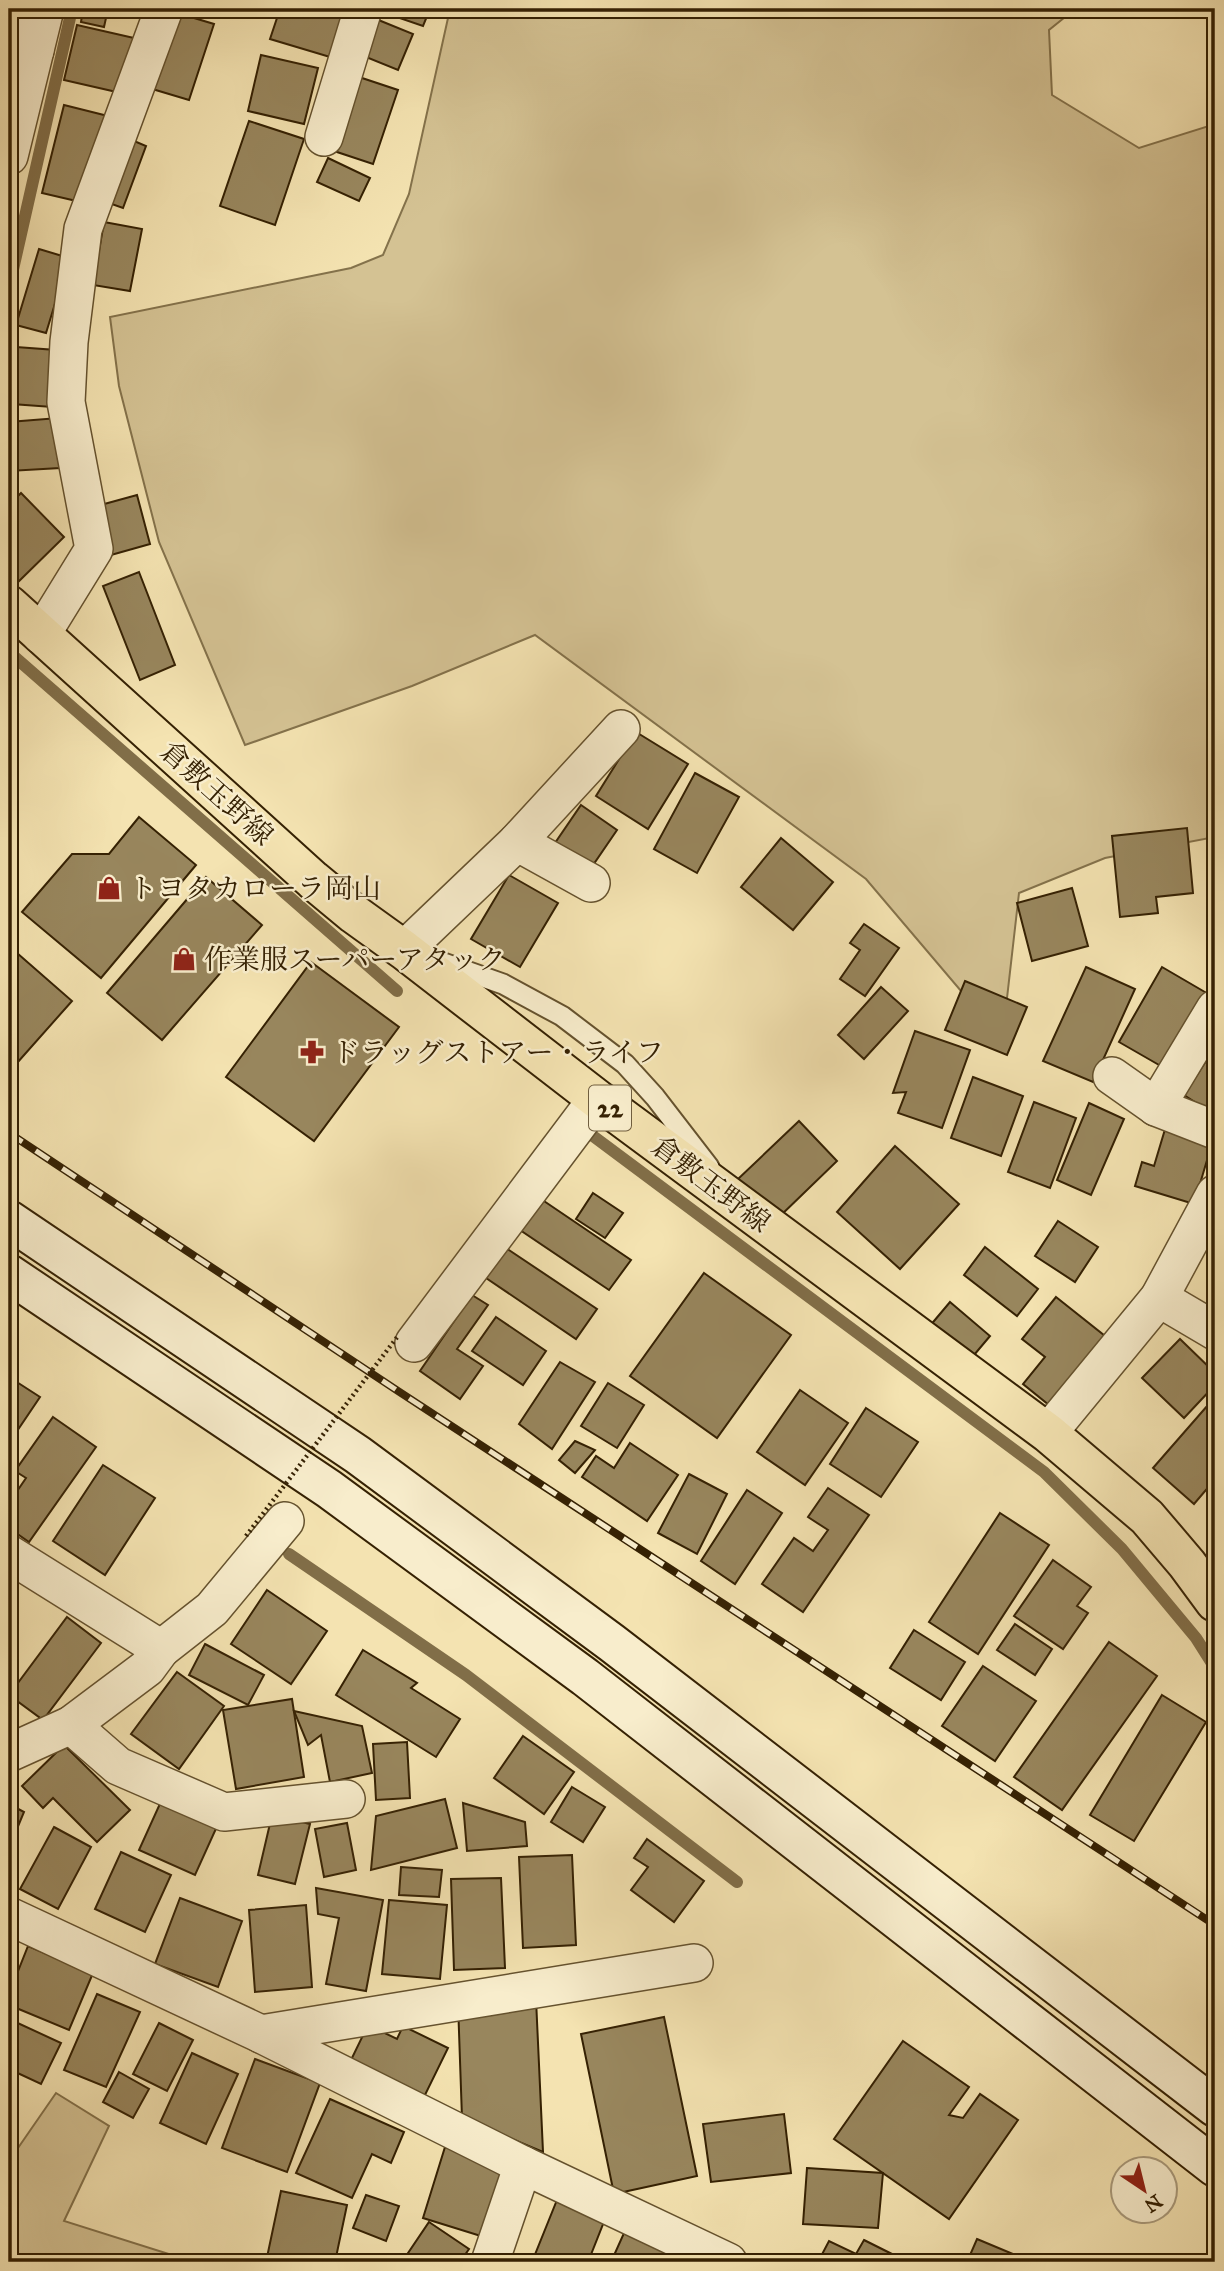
<svg xmlns="http://www.w3.org/2000/svg" width="1224" height="2271" viewBox="0 0 1224 2271" font-family="'IM FELL Great Primer','Noto Serif JP',serif">
<style>
.green{fill:#d4c293;stroke:#84724b;stroke-width:2}
.lines{fill:none;stroke-linecap:round;stroke-linejoin:round}
.stream{stroke:#816e48;stroke-width:12}
.building{fill:#98865d;stroke:#352103;stroke-width:2}
.lane-casing{stroke:#65522e;stroke-width:23}
.street-casing{stroke:#65522e;stroke-width:40}
.secondary-casing{stroke:#352103;stroke-width:42}
.primary-casing{stroke:#352103;stroke-width:42}
.lane{stroke:#f8edcc;stroke-width:19}
.street{stroke:#f8edcc;stroke-width:37}
.secondary{stroke:#f8edcc;stroke-width:38}
.primary{stroke:#f4e3b1;stroke-width:38}
.rail-casing{stroke:#352103;stroke-width:8}
.rail{stroke:#f8edcc;stroke-width:5;stroke-dasharray:16;stroke-linecap:butt}
.path-bridge{stroke:#352103;stroke-width:4.5;stroke-dasharray:2 3.5;stroke-linecap:butt}
.labels{text-anchor:middle;dominant-baseline:central;stroke-width:5;stroke-linejoin:round;paint-order:stroke}
.shield{fill:#f8edcc;stroke:#705e3f;stroke-width:2}
.shield-label{font-size:26px;font-weight:bold;fill:#352103}
.street-label{font-size:28px;fill:#352103;stroke:#f8edcc}
.poi-label{font-size:28px;fill:#352103;stroke:#f8edcc;text-anchor:start}
</style>
<rect width="100%" height="100%" fill="#f4e3b1"/>
<filter id="stains"><feTurbulence type="fractalNoise" baseFrequency=".00286" numOctaves="4"/><feColorMatrix values="0 0 0 0 .2 0 0 0 0 .09 0 0 0 0 .02 0 0 0 .5 -.17"/></filter>
<radialGradient id="worn" r=".72"><stop offset=".6" stop-color="#630" stop-opacity="0"/><stop offset="1" stop-color="#630" stop-opacity=".3"/></radialGradient>
<g class="green">
<polygon points="450,9 1075,9 1049,30 1052,95 1139,148 1215,124 1215,837 1105,858 1019,893 1007,998 978,1011 866,879 535,635 412,686 245,745 159,542 119,386 110,317 351,268 383,255 409,194"/>
<polygon points="56,2093 109,2126 64,2221 194,2262 9,2262 9,2161"/>
</g>
<g class="lines">
<g class="stream">
<polyline points="9,287 72,9"/>
<polyline points="9,652 397,991"/>
<polyline points="593,1136 1044,1472 1122,1549 1196,1638 1215,1668"/>
<polyline points="289,1554 466,1675 737,1882"/>
</g>
</g>
<g class="building">
<polygon points="83,9 108,9 104,27 81,22"/>
<polygon points="280,9 345,9 330,57 270,39"/>
<polygon points="380,9 430,9 423,26 379,11"/>
<polygon points="174,12 214,24 189,100 149,88"/>
<polygon points="376,19 413,34 398,70 361,55"/>
<polygon points="77,25 134,38 121,93 64,80"/>
<polygon points="261,55 318,68 304,124 248,111"/>
<polygon points="353,75 398,90 373,164 328,149"/>
<polygon points="64,105 108,116 85,203 42,193"/>
<polygon points="249,121 304,139 275,225 220,206"/>
<polygon points="127,138 146,146 123,208 103,201"/>
<polygon points="328,158 370,178 359,201 317,182"/>
<polygon points="104,222 142,229 130,291 93,285"/>
<polygon points="39,249 69,258 46,333 16,325"/>
<polygon points="16,347 56,350 52,407 12,404"/>
<polygon points="58,418 60,468 9,471 9,422"/>
<polygon points="21,493 64,537 14,586 9,581 9,505"/>
<polygon points="137,495 150,544 111,555 97,506"/>
<polygon points="139,572 175,665 140,680 103,586"/>
<polygon points="636,732 688,764 648,829 596,796"/>
<polygon points="695,773 739,797 697,873 654,849"/>
<polygon points="581,805 617,830 591,868 555,843"/>
<polygon points="139,817 196,865 101,978 22,912 72,854 109,854"/>
<polygon points="1187,828 1193,893 1156,897 1158,913 1120,917 1112,836"/>
<polygon points="781,838 833,882 793,930 741,887"/>
<polygon points="509,875 558,903 520,967 471,939"/>
<polygon points="206,877 262,925 162,1040 107,993"/>
<polygon points="1072,888 1088,946 1032,961 1017,903"/>
<polygon points="864,924 899,948 865,996 840,979 860,950 850,943"/>
<polygon points="9,946 72,1001 9,1072"/>
<polygon points="311,962 399,1027 314,1141 226,1077"/>
<polygon points="1086,967 1135,989 1093,1082 1043,1061"/>
<polygon points="1162,967 1210,995 1166,1069 1119,1042"/>
<polygon points="965,981 1027,1007 1007,1055 945,1030"/>
<polygon points="881,987 908,1011 864,1059 838,1035"/>
<polygon points="915,1031 970,1050 942,1128 898,1113 906,1092 893,1093"/>
<polygon points="1215,1047 1215,1115 1184,1095"/>
<polygon points="973,1077 1023,1096 1001,1156 951,1138"/>
<polygon points="1034,1102 1076,1118 1050,1188 1008,1172"/>
<polygon points="1089,1103 1124,1119 1091,1195 1057,1180"/>
<polygon points="799,1121 837,1161 777,1219 738,1179"/>
<polygon points="1166,1126 1213,1140 1194,1204 1135,1186 1142,1162 1154,1166"/>
<polygon points="895,1146 959,1204 900,1269 837,1212"/>
<polygon points="593,1193 623,1213 605,1238 576,1219"/>
<polygon points="538,1197 631,1260 609,1290 517,1228"/>
<polygon points="1058,1221 1098,1247 1075,1282 1035,1256"/>
<polygon points="985,1247 1038,1289 1017,1316 964,1275"/>
<polygon points="506,1248 597,1309 576,1339 486,1278"/>
<polygon points="1215,1265 1215,1280 1208,1275"/>
<polygon points="704,1273 791,1335 717,1438 630,1376"/>
<polygon points="472,1295 488,1305 457,1349 483,1366 460,1399 420,1371"/>
<polygon points="1056,1297 1105,1336 1049,1405 1023,1384 1045,1357 1022,1339"/>
<polygon points="950,1302 990,1336 969,1361 929,1327"/>
<polygon points="496,1317 546,1351 523,1385 472,1351"/>
<polygon points="1180,1339 1215,1373 1215,1385 1184,1418 1142,1378"/>
<polygon points="560,1362 595,1382 552,1449 519,1424"/>
<polygon points="9,1377 40,1397 9,1443"/>
<polygon points="608,1383 644,1405 617,1448 581,1426"/>
<polygon points="800,1390 848,1423 805,1485 757,1452"/>
<polygon points="1215,1397 1215,1488 1211,1484 1194,1504 1153,1468"/>
<polygon points="866,1408 918,1442 881,1497 830,1464"/>
<polygon points="53,1417 96,1447 29,1542 9,1528 9,1503 26,1478 15,1471"/>
<polygon points="575,1441 595,1450 575,1473 559,1460"/>
<polygon points="630,1443 678,1475 647,1521 582,1477 596,1456 614,1468"/>
<polygon points="103,1465 155,1498 105,1575 53,1541"/>
<polygon points="689,1474 727,1494 697,1554 658,1533"/>
<polygon points="828,1488 869,1515 803,1612 762,1584 794,1538 813,1551 828,1530 808,1517"/>
<polygon points="747,1490 782,1513 735,1584 701,1561"/>
<polygon points="1000,1513 1049,1545 978,1654 929,1622"/>
<polygon points="1053,1560 1091,1587 1077,1606 1088,1613 1063,1649 1014,1616"/>
<polygon points="267,1590 327,1631 291,1684 231,1644"/>
<polygon points="67,1617 101,1643 43,1720 9,1695"/>
<polygon points="1015,1624 1052,1649 1035,1675 997,1650"/>
<polygon points="914,1630 965,1662 941,1700 890,1668"/>
<polygon points="1109,1642 1157,1676 1062,1810 1014,1777"/>
<polygon points="205,1644 264,1675 248,1705 189,1675"/>
<polygon points="363,1650 417,1683 411,1688 460,1719 436,1757 336,1695"/>
<polygon points="983,1666 1036,1701 995,1761 942,1726"/>
<polygon points="177,1672 224,1706 179,1769 131,1734"/>
<polygon points="1162,1695 1206,1722 1134,1841 1090,1815"/>
<polygon points="292,1699 304,1777 236,1789 223,1710"/>
<polygon points="294,1711 362,1726 372,1773 330,1782 321,1735 308,1745"/>
<polygon points="523,1736 574,1772 544,1814 494,1778"/>
<polygon points="407,1742 410,1798 376,1800 373,1744"/>
<polygon points="64,1745 130,1810 97,1842 53,1798 43,1808 22,1786"/>
<polygon points="572,1787 605,1807 583,1842 551,1822"/>
<polygon points="163,1797 219,1822 195,1875 139,1850"/>
<polygon points="445,1799 457,1848 371,1870 376,1816"/>
<polygon points="463,1803 525,1822 527,1846 467,1851"/>
<polygon points="9,1804 24,1812 9,1848"/>
<polygon points="272,1815 310,1824 295,1884 258,1875"/>
<polygon points="347,1823 356,1870 324,1877 315,1829"/>
<polygon points="54,1827 91,1847 58,1909 20,1889"/>
<polygon points="647,1839 704,1881 674,1922 631,1890 648,1867 634,1858"/>
<polygon points="121,1852 171,1875 145,1932 95,1909"/>
<polygon points="572,1855 576,1945 523,1948 519,1857"/>
<polygon points="401,1867 442,1870 439,1897 399,1895"/>
<polygon points="501,1878 505,1968 454,1970 451,1879"/>
<polygon points="316,1888 383,1900 366,1991 326,1984 339,1918 318,1914"/>
<polygon points="180,1898 242,1921 218,1987 155,1964"/>
<polygon points="389,1900 447,1905 440,1979 382,1974"/>
<polygon points="306,1905 312,1987 255,1992 249,1910"/>
<polygon points="28,1946 93,1973 69,2030 9,2005 9,1994"/>
<polygon points="97,1994 140,2012 106,2087 64,2070"/>
<polygon points="536,1999 543,2152 462,2118 458,2003"/>
<polygon points="664,2017 697,2176 614,2194 581,2034"/>
<polygon points="9,2019 61,2043 41,2084 9,2069"/>
<polygon points="159,2023 193,2040 167,2091 133,2074"/>
<polygon points="368,2025 397,2039 403,2026 448,2048 424,2097 350,2062"/>
<polygon points="903,2041 969,2087 949,2115 963,2118 980,2094 1018,2120 949,2219 834,2139"/>
<polygon points="192,2053 238,2074 206,2144 160,2123"/>
<polygon points="255,2059 320,2083 287,2172 222,2148"/>
<polygon points="119,2072 149,2089 133,2118 103,2102"/>
<polygon points="330,2099 404,2132 391,2163 372,2154 352,2198 296,2173"/>
<polygon points="784,2114 791,2173 711,2182 703,2124"/>
<polygon points="445,2147 506,2165 484,2237 423,2218"/>
<polygon points="807,2168 883,2173 878,2228 803,2224"/>
<polygon points="561,2190 609,2209 588,2262 532,2262"/>
<polygon points="281,2191 347,2205 335,2262 266,2262"/>
<polygon points="366,2195 399,2206 386,2241 353,2228"/>
<polygon points="429,2222 469,2249 460,2262 402,2262"/>
<polygon points="624,2233 674,2255 671,2262 611,2262"/>
<polygon points="977,2239 1032,2262 967,2262"/>
<polygon points="864,2240 908,2262 818,2262 829,2241 856,2254"/>
</g>
<g class="lines">
<g class="lane-casing">
<polyline id="lane" points="435,960 503,984 562,1016 625,1064 655,1097 709,1167"/>
</g>
<g class="street-casing">
<g id="street">
<polyline points="9,26 35,50"/>
<polyline points="324,137 363,9"/>
<polyline points="9,156 45,9"/>
<polyline points="41,635 94,549 66,402 69,342 83,229 164,9"/>
<polyline points="517,842 621,729"/>
<polyline points="404,950 517,842 591,883"/>
<polyline points="1112,1076 1156,1107 1215,1130"/>
<polyline points="1156,1107 1215,1009"/>
<polyline points="1159,1298 1215,1331"/>
<polyline points="414,1343 597,1099"/>
<polyline points="1048,1433 1159,1298 1215,1194"/>
<polyline points="9,1554 161,1649 147,1668 71,1725 9,1753"/>
<polyline points="161,1649 212,1609 285,1521"/>
<polyline points="71,1725 118,1766 224,1812 346,1799"/>
<polyline points="9,1916 261,2034 523,2165 728,2262"/>
<polyline points="261,2034 694,1963"/>
<polyline points="490,2262 523,2165"/>
</g>
</g>
<g class="secondary-casing">
<g id="secondary">
<polyline points="9,1220 358,1455 612,1643 1215,2107"/>
<polyline points="9,1274 329,1489 585,1677 1215,2167"/>
</g>
</g>
<g class="primary-casing">
<polyline id="primary" points="9,605 313,880 354,914 404,950 597,1099 1048,1433 1147,1517 1187,1564 1215,1602"/>
</g>
<use href="#lane" class="lane"/>
<use href="#street" class="street"/>
<use href="#secondary" class="secondary"/>
<use href="#primary" class="primary"/>
<g class="rail-casing">
<polyline id="rail" points="9,1133 398,1391 1215,1925"/>
</g>
<use href="#rail" class="rail"/>
<polyline class="path-bridge" points="246,1536 398,1336"/>
</g>
<defs>
<g id="shop-bare" transform="scale(1.89)"><path d="M-5-2.5h2.3a2.7 3.5 0 0 1 5.4 0H5L5.5 6h-11ZM-1.5-2.5h3a1.5 2.3 0 0 0-3 0Z" fill="#8f2418" stroke="#f8edcc" stroke-width="2.5" paint-order="stroke"/></g>
<g id="pharmacy-bare" transform="scale(1.89)"><path d="M-2-6h4v4h4v4h-4v4h-4v-4h-4v-4h4Z" fill="#8f2418" stroke="#f8edcc" stroke-width="2.5" paint-order="stroke"/></g>
</defs>
<g fill-rule="evenodd">
<use href="#shop-bare" x="109" y="888"/>
<use href="#shop-bare" x="184" y="959"/>
<use href="#pharmacy-bare" x="312" y="1052"/>
</g>
<g class="labels">
<rect class="shield" x="589" y="1085.5" width="42" height="45" rx="5"/>
<g class="shield-label">
<text x="610" y="1108">22</text>
</g>
<g class="street-label">
<text transform="translate(217 793) rotate(42)">倉敷玉野線</text>
<text transform="translate(711 1184) rotate(37)">倉敷玉野線</text>
</g>
<g class="poi-label">
<text x="129" y="888">トヨタカローラ岡山</text>
<text x="204" y="959">作業服スーパーアタック</text>
<text x="332" y="1052">ドラッグストアー・ライフ</text>
</g>
</g>
<rect width="1224" height="2271" fill="none" stroke="#f4e3b1" stroke-width="35"/>
<rect x="10" y="10" width="1203" height="2250" fill="none" stroke="#352103" stroke-width="3.5"/>
<rect x="18" y="18" width="1189" height="2236" fill="none" stroke="#352103" stroke-width="2"/>
<g transform="translate(1144 2190) rotate(145)"><circle r="33" fill="#f8edcc" stroke="#aa9b7c" stroke-width="2"/>
<path d="M0-5L12 26L0 18L-12 26Z" fill="#8f2418"/>
<text y="-10" font-size="19" font-weight="bold" text-anchor="middle" fill="#352103">N</text>
</g>
<rect width="100%" height="100%" filter="url(#stains)"/>
<rect width="100%" height="100%" fill="url(#worn)"/>
</svg>
